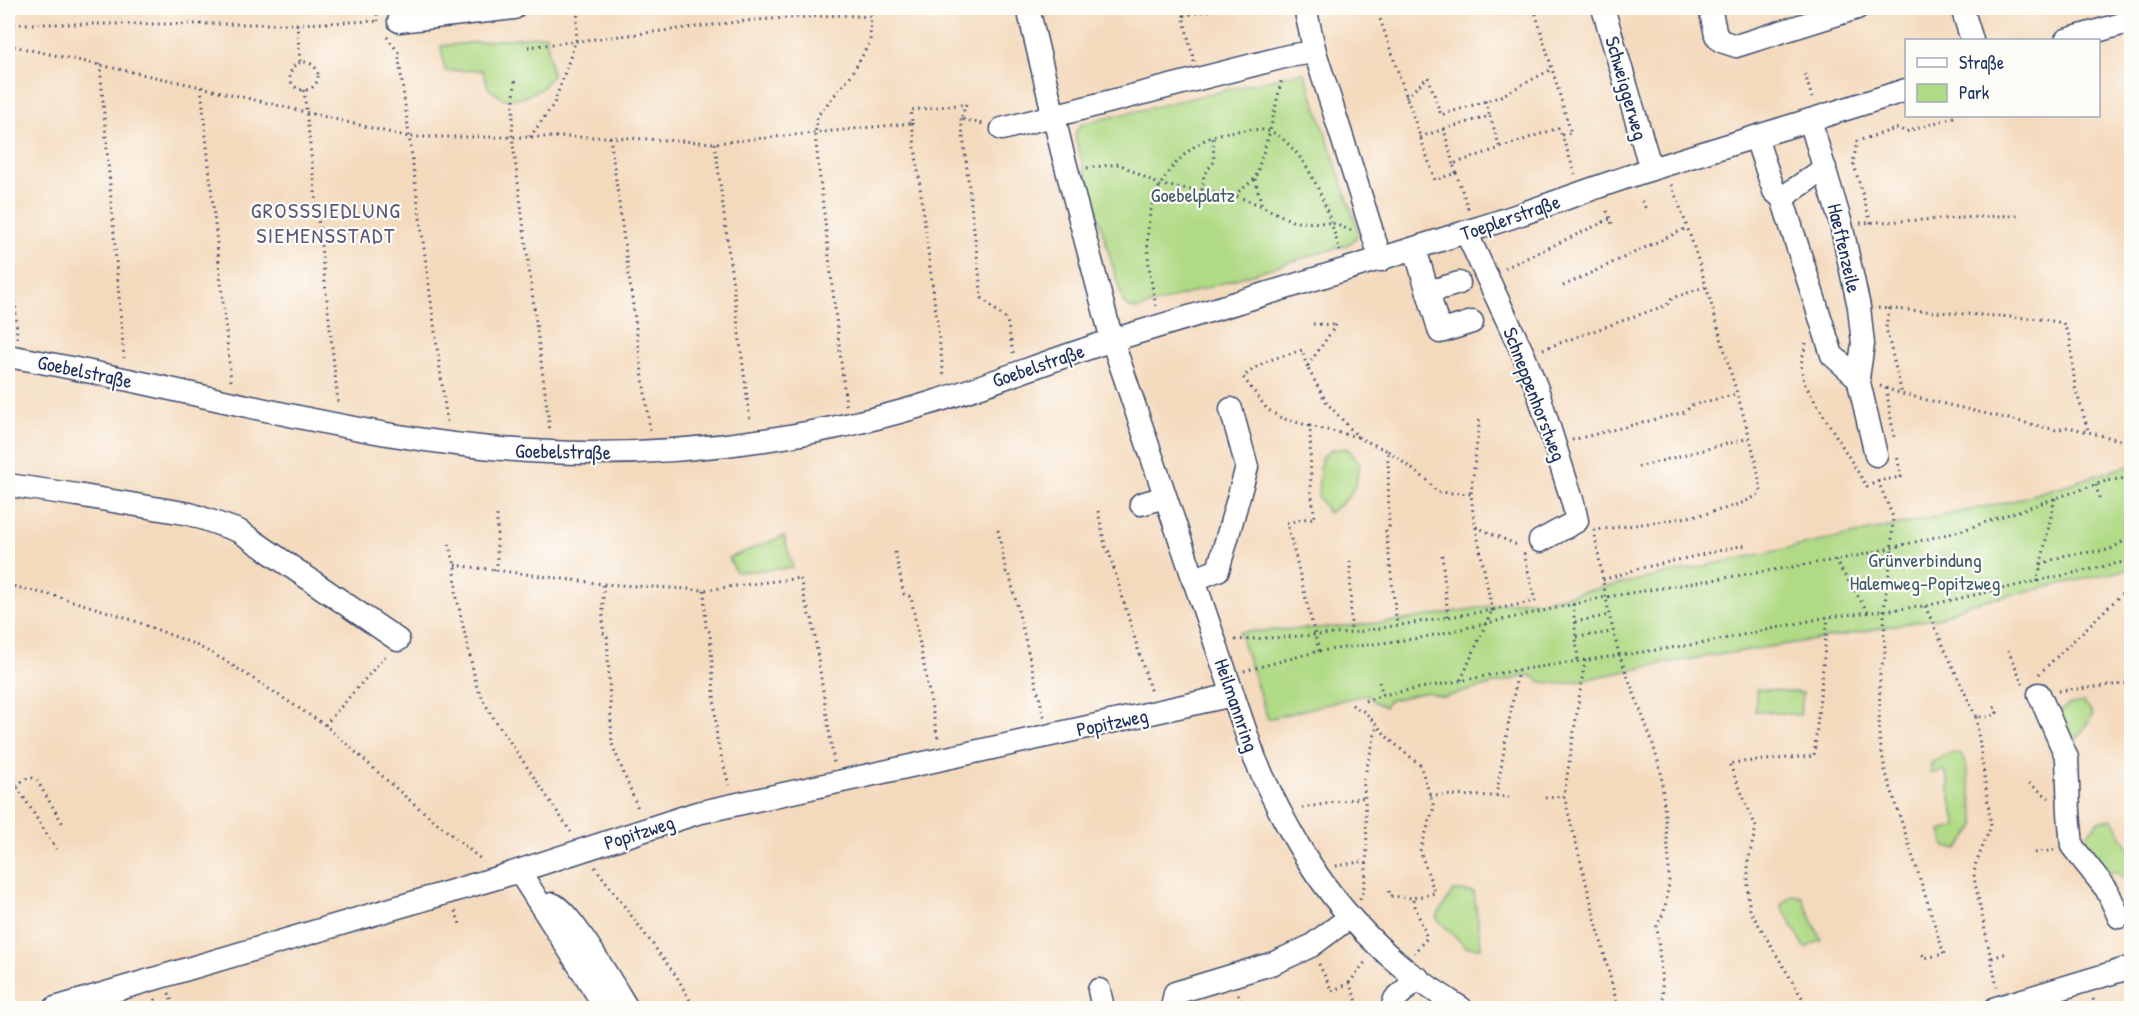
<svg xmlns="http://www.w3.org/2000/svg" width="2139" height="1016" viewBox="0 0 2139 1016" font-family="'Patrick Hand',sans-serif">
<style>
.green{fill:#b0da85;stroke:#668472;stroke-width:1.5}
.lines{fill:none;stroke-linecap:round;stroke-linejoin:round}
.minor-casing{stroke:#3c496c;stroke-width:25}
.path{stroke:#3c496c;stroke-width:3;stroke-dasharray:1.5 4.5;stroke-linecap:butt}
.minor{stroke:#fff;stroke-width:22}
.labels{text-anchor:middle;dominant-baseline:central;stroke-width:4.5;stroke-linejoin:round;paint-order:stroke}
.street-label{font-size:20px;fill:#1b2f5e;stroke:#fdfcf7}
.park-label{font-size:20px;fill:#405a68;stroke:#fdfcf7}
.quarter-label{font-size:22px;letter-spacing:1.5px;fill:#5b577c;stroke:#fdfcf7}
</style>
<rect width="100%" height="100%" fill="#fdfcf7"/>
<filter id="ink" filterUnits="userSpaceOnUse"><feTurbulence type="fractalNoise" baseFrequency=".0167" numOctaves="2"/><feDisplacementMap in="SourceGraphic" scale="12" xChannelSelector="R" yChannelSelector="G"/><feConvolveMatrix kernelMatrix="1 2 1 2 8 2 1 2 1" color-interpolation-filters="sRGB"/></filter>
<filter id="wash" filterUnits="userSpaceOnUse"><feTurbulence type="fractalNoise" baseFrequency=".008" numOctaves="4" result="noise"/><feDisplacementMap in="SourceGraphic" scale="24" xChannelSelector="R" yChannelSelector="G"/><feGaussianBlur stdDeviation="1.35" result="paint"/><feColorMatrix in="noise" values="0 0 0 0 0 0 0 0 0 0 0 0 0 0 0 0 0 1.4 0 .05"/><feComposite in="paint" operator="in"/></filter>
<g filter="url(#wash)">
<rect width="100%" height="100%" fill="#f4dabd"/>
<g class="green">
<polygon points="546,35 552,75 541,89 522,98 504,99 489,89 482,70 445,71 441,46"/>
<path d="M1302 72 1305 74 1358 229C1358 236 1355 239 1349 244L1138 309C1130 309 1127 307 1123 301L1075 137 1076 131 1082 124Z"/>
<path d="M1347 448 1360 463C1355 491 1353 497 1328 513L1318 496 1321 459 1331 450Z"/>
<polygon points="2131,465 2131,569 1968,604 1941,617 1839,636 1666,663 1562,684 1542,682 1530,675 1444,697 1426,692 1388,701 1385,707 1374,702 1367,694 1268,719 1239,632 1335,627 1398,621 1526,600 1539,601 2012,501"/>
<polygon points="784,536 793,568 736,572 729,558"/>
<polygon points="1757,689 1803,693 1800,715 1755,711"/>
<polygon points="2083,702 2093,714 2069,751 2053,715 2069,705"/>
<polygon points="1950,753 1959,754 1965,759 1976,825 1958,849 1945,847 1941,831 1957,826 1945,770 1931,774 1931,763"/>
<polygon points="2113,819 2131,853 2131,878 2129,881 2113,870 2110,874 2078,846 2099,821"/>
<polygon points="1453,891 1474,892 1481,948 1466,947 1436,918"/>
<polygon points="1792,895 1802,897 1821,940 1805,948 1781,905"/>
</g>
</g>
<g filter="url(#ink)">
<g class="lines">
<g class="minor-casing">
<g id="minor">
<path d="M1028 8 1062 151 1112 340 1255 759C1292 843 1330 907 1401 966 1420 982 1441 995 1461 1008"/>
<polyline points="1305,8 1315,52 1381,260"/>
<polyline points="1603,8 1651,169"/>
<polyline points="1710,8 1716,35 1721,41 1736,46 1857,8"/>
<polyline points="1962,8 1972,40"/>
<polyline points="399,21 514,8"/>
<polyline points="2066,40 2132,21"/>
<polyline points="1810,120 1841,224 1859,307 1863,344 1858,378"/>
<polyline points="1002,129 1288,56 1315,52"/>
<polyline points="1756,138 1774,191 1782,198 1832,355 1858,378 1876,455"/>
<polyline points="1782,198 1825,168"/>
<polyline points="1466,232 1524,356 1537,389 1573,503 1577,521 1540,541"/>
<polyline points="1415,249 1440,332 1472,322"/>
<polyline points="1428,292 1459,283"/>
<path d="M8 356C201 389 392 453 590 453 705 453 830 435 940 400 1002 380 1063 355 1126 336 1243 301 1359 266 1475 229 1535 211 1593 187 1652 169 1737 142 1822 117 1906 90"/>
<polyline points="8,485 77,495 190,514 239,531 398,640"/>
<polyline points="1141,504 1165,497"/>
<polyline points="1193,580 1218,570 1247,467 1231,409"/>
<polyline points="2039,694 2067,758 2069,813 2072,846 2107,890 2119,917"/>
<polyline points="519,871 606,1008"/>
<path d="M552 904C569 908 616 990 627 1008"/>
<polyline points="1099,990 1103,1008"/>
<polyline points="55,1008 500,877 697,813 1233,695"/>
<polyline points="1172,1008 1175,993 1274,963 1311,946 1350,917"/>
<polyline points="1392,1008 1395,999 1418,978"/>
<polyline points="1996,1008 2132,967"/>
</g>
</g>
<g class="path">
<polyline points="376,8 378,21"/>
<polyline points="1378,8 1377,10 1435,180 1456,173 1469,211"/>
<polyline points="1534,8 1571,133 1562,135 1575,174"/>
<polyline points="1183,16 1189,8"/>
<polyline points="8,24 297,24 379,21"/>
<polyline points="297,24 300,61"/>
<polyline points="387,37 398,52 447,422"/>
<polyline points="8,45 201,87 409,137 610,137 715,143 912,123 911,110 966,104 961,119 983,124"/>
<polyline points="528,47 754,20 841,15 872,17"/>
<circle cx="304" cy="76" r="14"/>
<polyline points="1194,62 1183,16 1221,8"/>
<polyline points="100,64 124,358"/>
<polyline points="1805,74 1812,98"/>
<polyline points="515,81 512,136 550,431"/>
<polyline points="201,87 231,381"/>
<polyline points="304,90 338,402"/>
<polyline points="1406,97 1428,77 1441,115 1499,97 1552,69"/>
<polyline points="1485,101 1490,116"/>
<polyline points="961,119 982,298 1007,320 1013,353"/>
<polyline points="912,123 944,378"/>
<polyline points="1444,129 1490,116 1500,148"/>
<polyline points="530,137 554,104 576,40 578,8"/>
<polyline points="610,137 650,430"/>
<polyline points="1420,137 1444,129 1453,164"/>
<polyline points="715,143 750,421"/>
<polyline points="8,145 17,338"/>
<polyline points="1087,168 1119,164 1160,185 1234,195 1262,206 1294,222 1332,223 1352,231"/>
<polyline points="1456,173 1453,164 1558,128 1562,135"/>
<polyline points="1255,179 1262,206"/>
<polyline points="1202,190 1204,174 1214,162 1213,137"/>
<polyline points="1234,195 1255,179 1270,131 1282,78"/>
<polyline points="1642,201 1646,209"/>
<polyline points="1607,211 1612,224"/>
<polyline points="1860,223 2020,215"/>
<polyline points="1871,223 1853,162 1857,141 1899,128 1905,132 1957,116"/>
<polyline points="1505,268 1610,219"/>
<polyline points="1563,286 1687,228"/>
<path d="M1156 306C1145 253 1138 202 1179 160 1192 146 1211 134 1230 132 1246 130 1266 126 1279 136 1315 164 1327 210 1340 251"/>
<polyline points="1878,308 2041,319 2063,323 2070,338 2075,387 2089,433"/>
<polyline points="1889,308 1886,328 1902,394"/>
<polyline points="1313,324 1336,325"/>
<polyline points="1336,325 1307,367 1327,403 1359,438 1388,451 1389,527 1386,531 1397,625"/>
<polyline points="1806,343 1801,364 1804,383 1867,487 1878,481 1901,477 1897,455"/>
<polyline points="1543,349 1667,305 1672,298 1705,287"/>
<path d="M1307 367 1302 350C1275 359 1266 358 1243 377L1267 409 1281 418 1310 426"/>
<polyline points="1880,386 1902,394 2056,430 2068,427 2132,443"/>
<polyline points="1886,388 1894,437"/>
<polyline points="846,405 815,135 818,115 852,74 870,42 871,8"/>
<polyline points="1572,440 1685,412 1692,405 1737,394"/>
<polyline points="1388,451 1427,480 1437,492 1471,494"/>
<polyline points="1638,467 1749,438"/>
<polyline points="1878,481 1893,517 1891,558 1884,610 1885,659 1880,668 1879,737 1885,770 1944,954 1925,958 1920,951"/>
<polyline points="2096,485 2099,498"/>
<polyline points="1098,511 1106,550 1109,552 1151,693"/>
<polyline points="1476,527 1515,544 1520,543"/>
<path d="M1594 529 1597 530C1636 524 1734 516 1761 492 1755 447 1739 403 1727 359 1710 300 1694 240 1671 184"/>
<polyline points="998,530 1006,572 1009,573 1044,717"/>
<polyline points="1594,530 1609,614 1619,654 1652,741 1661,772 1669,860 1669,884 1664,912 1657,926 1664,1008"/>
<polyline points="449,544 455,565 456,595 477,687 489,711 571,832"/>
<polyline points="895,552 904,594 911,597 938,740"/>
<polyline points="1442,555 1448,617"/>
<polyline points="1835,560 1868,612"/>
<polyline points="1350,561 1351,633"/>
<polyline points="2041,564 2066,555 2109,550 2132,536"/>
<polyline points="455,565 603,584 704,590 800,578 807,608"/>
<polyline points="494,570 497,565 497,514"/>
<polyline points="1603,580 1637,569 1745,545"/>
<polyline points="2037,582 2055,498"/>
<polyline points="8,585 59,597 122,616 194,644 224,660 325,725 407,798 483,861"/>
<polyline points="603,585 603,633 607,635 612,744 639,811"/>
<polyline points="704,590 706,628 710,632 717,740 729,785"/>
<polyline points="1573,604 1578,661"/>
<polyline points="1925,606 1976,717 1988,717 1997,713 1994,708 1998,706"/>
<polyline points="808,608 809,616 812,618 834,763"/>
<polyline points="1575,622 1609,615"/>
<polyline points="1577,637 1612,632"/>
<polyline points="1235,640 1351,633 1492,610 1473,513 1471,494 1480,416"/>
<polyline points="2008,650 2023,684"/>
<polyline points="1319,651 1287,523 1302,519 1315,518 1311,492 1310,426 1358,437"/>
<polyline points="1585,660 1564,796 1618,1008"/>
<polyline points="1244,671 1319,651 1420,638 1606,597 1853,557 1960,531 2106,481 2132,477"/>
<polyline points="2039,674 2130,586"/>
<polyline points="1461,680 1492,610 1535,601 1524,553"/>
<polyline points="1379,682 1383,695"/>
<polyline points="2127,682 2131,560"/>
<polyline points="2059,691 2132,683"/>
<polyline points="1365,701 1383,695 1518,670 1704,643 1828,617 1925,606 2132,560"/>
<polyline points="1352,705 1365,712 1390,740 1420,765 1434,807 1420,851 1435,893 1412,898 1427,938 1414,953"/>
<polyline points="1976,717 1991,826 1975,866 1974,878 1997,987"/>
<polyline points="325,725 387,654"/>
<polyline points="1366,771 1377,726"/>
<polyline points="8,772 56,849"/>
<polyline points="2029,783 2049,798"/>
<polyline points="16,785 29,777 36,779 63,824"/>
<polyline points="1430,795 1496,796 1518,670"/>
<polyline points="1496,796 1509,797"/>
<polyline points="1545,798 1564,796"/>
<polyline points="1302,808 1365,797"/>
<polyline points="8,841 13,850"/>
<polyline points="2035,853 2054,850"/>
<polyline points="1336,866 1365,861"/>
<polyline points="595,867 677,977 694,1008"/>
<polyline points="1389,891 1390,896 1412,898"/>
<path d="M1360 899C1371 878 1366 805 1363 779"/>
<polyline points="455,911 460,924"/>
<polyline points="1992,958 2007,953"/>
<polyline points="1319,964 1332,991 1349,983 1360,1008"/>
<polyline points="1349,983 1366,961"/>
<polyline points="169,993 174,1008"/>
<polyline points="1238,994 1245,1008"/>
<polyline points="155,999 158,1008"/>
<polyline points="2093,999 2096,1008"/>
<polyline points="1808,1008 1750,910 1748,896 1748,862 1756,827 1729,763 1814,756 1828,617"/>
</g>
<use href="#minor" class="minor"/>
</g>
</g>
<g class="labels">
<g class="street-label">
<text transform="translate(1627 88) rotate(74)">Schweiggerweg</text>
<text transform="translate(1510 217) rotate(-19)">Toeplerstraße</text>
<text transform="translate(1845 248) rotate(77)">Haeftenzeile</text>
<text transform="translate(1038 365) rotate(-19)">Goebelstraße</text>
<text transform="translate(85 371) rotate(12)">Goebelstraße</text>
<text transform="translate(1535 394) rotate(69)">Schneppenhorstweg</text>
<text transform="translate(563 451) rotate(1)">Goebelstraße</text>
<text transform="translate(1237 705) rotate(71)">Heilmannring</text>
<text transform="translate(1112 722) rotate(-12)">Popitzweg</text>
<text transform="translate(639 832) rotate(-18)">Popitzweg</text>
</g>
<g class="park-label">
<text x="1193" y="194">Goebelplatz</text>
<text x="1925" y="559">Grünverbindung<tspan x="1925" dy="23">Halemweg-Popitzweg</tspan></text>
</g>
<g class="quarter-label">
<text x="326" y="210">GROSSSIEDLUNG<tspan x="326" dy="25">SIEMENSSTADT</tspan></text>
</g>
</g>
<rect width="2139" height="1016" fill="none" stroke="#fdfcf7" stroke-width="30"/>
<rect x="1905" y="39" width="195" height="78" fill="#fdfcf7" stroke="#a3aaba" stroke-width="1.5"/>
<rect x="1917" y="58" width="30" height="9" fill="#ffffff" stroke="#a3aaba" stroke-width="1.5"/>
<text x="1959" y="69" font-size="18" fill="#1b2f5e">Straße</text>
<rect x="1917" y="84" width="30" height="18" fill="#b0da85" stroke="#a3aaba" stroke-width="1.5"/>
<text x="1959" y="99" font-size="18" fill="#1b2f5e">Park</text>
</svg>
